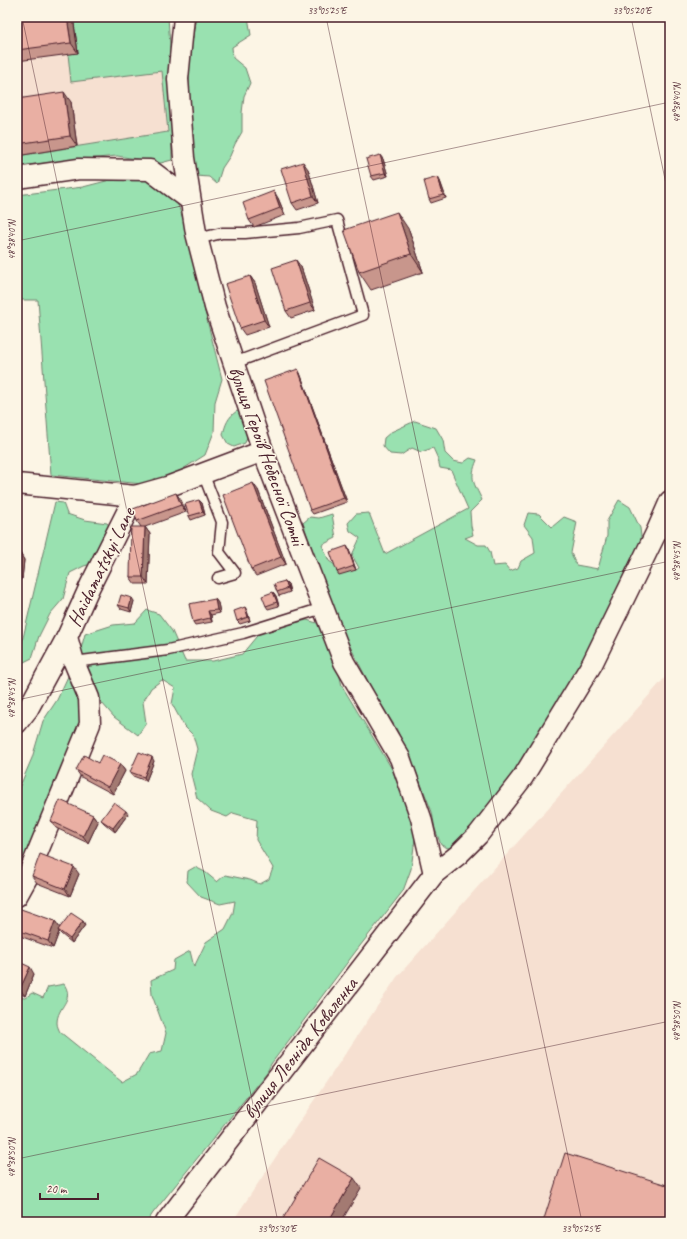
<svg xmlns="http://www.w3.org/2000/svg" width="687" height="1239" viewBox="0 0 687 1239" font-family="Caveat,sans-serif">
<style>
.built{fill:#f6e0d1}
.green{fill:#99e1b0;stroke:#72806e}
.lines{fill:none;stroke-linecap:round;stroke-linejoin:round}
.lane-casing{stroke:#4a1f2b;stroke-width:13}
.street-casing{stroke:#4a1f2b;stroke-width:23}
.lane{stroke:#fcf5e5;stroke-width:10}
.street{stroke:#fcf5e5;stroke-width:20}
.wall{fill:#c8968c;stroke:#4a1f2b}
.shaded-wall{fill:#a37a72;stroke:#4a1f2b}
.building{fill:#e9afa3;stroke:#4a1f2b}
.ticks{fill:none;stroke:#4a1f2b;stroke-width:1;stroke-opacity:0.45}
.labels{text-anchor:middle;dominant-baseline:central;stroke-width:3;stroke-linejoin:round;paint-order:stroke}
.street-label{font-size:20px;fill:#4a1f2b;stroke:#fcf5e5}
.neatline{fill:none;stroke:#4a1f2b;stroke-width:1.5}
.ticks-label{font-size:10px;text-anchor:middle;fill:#4a1f2b}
</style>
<rect width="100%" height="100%" fill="#fcf5e5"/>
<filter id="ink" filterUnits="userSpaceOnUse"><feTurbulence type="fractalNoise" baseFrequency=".025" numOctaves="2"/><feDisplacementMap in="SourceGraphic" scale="8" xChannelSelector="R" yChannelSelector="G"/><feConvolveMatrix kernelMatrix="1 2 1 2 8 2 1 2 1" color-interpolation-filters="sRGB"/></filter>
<g filter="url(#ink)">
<g class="built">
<polygon points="17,17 157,17 168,132 17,156"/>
<polygon points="670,672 670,1222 232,1222 397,977"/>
</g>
<g class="green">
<polygon points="73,17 168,17 171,60 172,160 153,165 144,160 117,156 17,166 17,156 168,132 162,71 71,82 68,54 78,53"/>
<polygon points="196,17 248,17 251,35 232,47 233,58 245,68 250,83 244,96 242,113 242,132 235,144 230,156 222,168 217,184 209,177 196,176 188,113 190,55"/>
<polygon points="130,179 153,179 175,197 185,224 203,304 222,379 215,402 214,432 205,455 175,474 143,484 51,475 38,300 17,300 17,195 83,187 110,180"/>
<path d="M237 411 245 417 249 431 245 443 234 447 228 444 223 435C225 425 228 417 237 411Z"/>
<path d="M415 421 436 428 443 440 445 453 453 461 463 463 470 458 477 460C469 479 474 483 482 500L470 512 471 526 473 535 465 538 478 545H486L490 552 493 566 505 565 510 571 518 568 521 561 535 553 533 537 524 525 528 513 539 514 552 527 564 517 577 522 571 553 576 565 598 569 607 536V521L619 500 630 507 640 528 642 545 638 559 539 743 461 846 448 848 441 845 435 829 432 812 415 769 396 728 374 693 337 621 303 523 310 517 319 518 332 514 336 538 322 545 329 561 335 565 356 570 359 568 352 555 360 538 350 531 348 523 356 514 369 513 385 554 468 509 451 470 440 468 438 459 433 448 421 452 412 448 401 455 390 454 383 446 384 438 391 432Z"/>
<polygon points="55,502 63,503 67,514 85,520 107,523 113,530 95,563 84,566 70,573 63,599 50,614 39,636 32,658 24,662 18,659"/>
<path d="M147 610 159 614 172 631 185 661H213L242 654 261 631 307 620 320 624 339 673 342 686 392 769 416 831 411 869 403 891 356 951 271 1064 267 1072 153 1213 147 1222H17V997L25 998 32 993 43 998 48 987 64 984C75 1001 57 1006 57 1023 57 1026 59 1030 60 1032L122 1082 137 1074 149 1054 162 1051 166 1033 152 995 151 980 173 970 174 960 190 951 194 967 206 942 225 929 233 913 235 901 220 904 201 897 187 882 188 871 195 867 205 872 217 882 225 875 250 880 260 884 269 879 273 868 256 840 257 820 233 813 227 817 211 811 197 798 191 774 197 749 193 735 184 726 172 704 175 688 162 680 151 688 143 702 146 723 138 735 114 717 90 689 79 656 85 634 113 625 135 623Z"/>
<polygon points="70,672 81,692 83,721 17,883 17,793 32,758 43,721 57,700"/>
</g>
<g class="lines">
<g class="lane-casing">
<g id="lane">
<polyline points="197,239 222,233 245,233 299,228 337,220 363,315 234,363"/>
<polyline points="203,473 222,522 219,552 235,573 218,578"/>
<polyline points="74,662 168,650 243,633 323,608"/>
</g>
</g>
<g class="street-casing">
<g id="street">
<polyline points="184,17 178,79 184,158 196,233 215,307 263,451 344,662 400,758 421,818 434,874"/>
<polyline points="17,178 79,169 150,170 190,200"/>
<polyline points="17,484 135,496 167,487 263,451"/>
<polyline points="17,723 28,709 67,637"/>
<polyline points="17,896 27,878 90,724 89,698 74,662 67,637 90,586 135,496"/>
<polyline points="166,1222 434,874 458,855 478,835 523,777 592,664 656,533 670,501"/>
</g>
</g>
<use href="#lane" class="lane"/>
<use href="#street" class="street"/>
</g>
<g class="wall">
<polygon points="17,17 73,17 78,53 17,61"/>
<polygon points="17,99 71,102 77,146 17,156"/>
<polygon points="383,159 388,176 374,180 371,176"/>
<polygon points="308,169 318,203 297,210 292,203"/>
<polygon points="440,181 446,198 431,203 429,199"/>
<polygon points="278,198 285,215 254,227 249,220"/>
<polygon points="409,230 423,272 371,290 359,272"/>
<polygon points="301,267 315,310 291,318 286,311"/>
<polygon points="250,276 255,283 269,327 245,335 240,328"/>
<polygon points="300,373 347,502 313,514 310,510"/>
<polygon points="258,490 286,564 256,576 251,569"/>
<polygon points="181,500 186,512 145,527 150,534 148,584 135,584 130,577 141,527 137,521"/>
<polygon points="199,500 202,503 205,515 191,520 189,516"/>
<polygon points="347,546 349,550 356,570 339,575 337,572"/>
<polygon points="17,553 20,553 24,560 22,579 17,578"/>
<polygon points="288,584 290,592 279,596 277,592"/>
<polygon points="273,592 276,596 279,606 268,609 266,606"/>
<polygon points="215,599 218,603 220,613 211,615 212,622 195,625 193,622"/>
<polygon points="134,601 131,612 121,609 118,605"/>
<polygon points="245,607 247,611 250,621 240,624 237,621"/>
<polygon points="154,761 146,781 133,776 130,772"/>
<polygon points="98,763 120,764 125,771 113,794 81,777 76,770"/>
<polygon points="128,814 115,832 104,823 101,820"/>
<polygon points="93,815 98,822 88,843 56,828 51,821"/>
<polygon points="79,874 70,896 37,883 32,876"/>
<polygon points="17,911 55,921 60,928 83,921 85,925 72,943 61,934 59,932 53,948 17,935"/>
<polygon points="17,961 34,974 25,996 17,992"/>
</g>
<g class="shaded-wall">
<polygon points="67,17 73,17 78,53 71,43"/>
<polygon points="64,92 71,102 77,146 70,136"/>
<polygon points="380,155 383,159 388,176 385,173"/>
<polygon points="303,162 308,169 318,203 313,196"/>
<polygon points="438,177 440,181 446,198 443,195"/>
<polygon points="274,191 278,198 285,215 280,208"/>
<polygon points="397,212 409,230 423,272 411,254"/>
<polygon points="296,260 301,267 315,310 310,303"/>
<polygon points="250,276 255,283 269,327 264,320"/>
<polygon points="298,369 300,373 347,502 344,498"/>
<polygon points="253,483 258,490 286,564 281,557"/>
<polygon points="176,493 181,500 186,512 181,505"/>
<polygon points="199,500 202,503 205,515 203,512"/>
<polygon points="145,527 150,534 148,584 143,577"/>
<polygon points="347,546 349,550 356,570 354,566"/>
<polygon points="20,553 24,560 22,579 17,572"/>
<polygon points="285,581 288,584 290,592 288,588"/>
<polygon points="273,592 276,596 279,606 277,602"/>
<polygon points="132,598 134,601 131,612 129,608"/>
<polygon points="215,599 218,603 220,613 217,610"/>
<polygon points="245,607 247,611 250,621 248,617"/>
<polygon points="208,611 211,615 212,622 210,618"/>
<polygon points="152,757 154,761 146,781 144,777"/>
<polygon points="120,764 125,771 113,794 108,787"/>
<polygon points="126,811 128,814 115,832 113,828"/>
<polygon points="93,815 98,822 88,843 83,836"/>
<polygon points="74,867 79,874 70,896 65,889"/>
<polygon points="55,921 60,928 58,930 59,932 53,948 48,941"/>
<polygon points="83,921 85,925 72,943 70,939"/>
<polygon points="30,967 34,974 25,996 20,989"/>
<polygon points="354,1178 361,1188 341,1222 328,1222"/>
</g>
<g class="building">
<polygon points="17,17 67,17 71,43 17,50"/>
<polygon points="64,92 70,136 17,144 17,99"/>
<polygon points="380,155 385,173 371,176 366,159"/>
<polygon points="303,162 313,196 292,203 281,169"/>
<polygon points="438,177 443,195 429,199 424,181"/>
<polygon points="274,191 280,208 249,220 243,203"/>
<polygon points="397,212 411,254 359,272 344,230"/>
<polygon points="296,260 310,303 286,311 272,268"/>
<polygon points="250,276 264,320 240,328 225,284"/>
<polygon points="298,369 344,498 310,510 264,381"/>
<polygon points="253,483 281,557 251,569 223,495"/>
<polygon points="176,493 181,505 137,521 133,509"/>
<polygon points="199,500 203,512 189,516 185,504"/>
<polygon points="131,527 145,527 143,577 130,577"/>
<polygon points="347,546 354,566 337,572 330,552"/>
<polygon points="17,553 20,553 17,572"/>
<polygon points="285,581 288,588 277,592 274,584"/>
<polygon points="273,592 277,602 266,606 262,596"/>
<polygon points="121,595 132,598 129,608 118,605"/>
<polygon points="215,599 217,610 208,611 210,618 193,622 189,604"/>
<polygon points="245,607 248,617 237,621 234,611"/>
<polygon points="139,752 152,757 144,777 130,772"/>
<polygon points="84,755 98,763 102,755 120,764 108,787 76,770"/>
<polygon points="60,800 93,815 83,836 51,821"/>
<polygon points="114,802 126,811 113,828 101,820"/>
<polygon points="40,854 74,867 65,889 32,876"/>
<polygon points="18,908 55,921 48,941 17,930 17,911"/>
<polygon points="71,913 83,921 70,939 58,930"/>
<polygon points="17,961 30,967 20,989 17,987"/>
<polygon points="565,1153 670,1186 670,1222 543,1222"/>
<polygon points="319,1158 354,1178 328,1222 281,1222"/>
</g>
</g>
<path class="ticks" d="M22 17 278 1222M326 17 582 1222M631 17 670 203M17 241 670 102M17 700 670 561M17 1159 670 1021"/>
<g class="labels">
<g class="street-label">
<text transform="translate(267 456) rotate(70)">вулиця Героїв Небесної Сотні</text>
<text transform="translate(101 567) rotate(-64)">Haidamatskyi Lane</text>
<text transform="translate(300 1048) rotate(-52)">вулиця Леоніда Коваленка</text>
</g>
</g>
<rect width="687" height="1239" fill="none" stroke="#fcf5e5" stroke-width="44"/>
<path d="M40 1193v6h58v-6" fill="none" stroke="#4a1f2b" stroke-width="2"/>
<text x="46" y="1193" font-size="12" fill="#4a1f2b" stroke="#fcf5e5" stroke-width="3" paint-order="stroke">20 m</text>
<rect x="22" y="22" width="643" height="1195" class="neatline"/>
<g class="ticks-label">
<text x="327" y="14">33°05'25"E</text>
<text x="632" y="14">33°05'20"E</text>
<text transform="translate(676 103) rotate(-90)" y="4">48°38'40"N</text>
<text transform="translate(11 240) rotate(-90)" y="4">48°38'40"N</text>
<text transform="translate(676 562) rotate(-90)" y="4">48°38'45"N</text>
<text transform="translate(11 699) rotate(-90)" y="4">48°38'45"N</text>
<text transform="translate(676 1022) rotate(-90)" y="4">48°38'50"N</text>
<text transform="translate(11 1158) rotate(-90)" y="4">48°38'50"N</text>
<text x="277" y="1232">33°05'30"E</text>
<text x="581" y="1232">33°05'25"E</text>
</g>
</svg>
